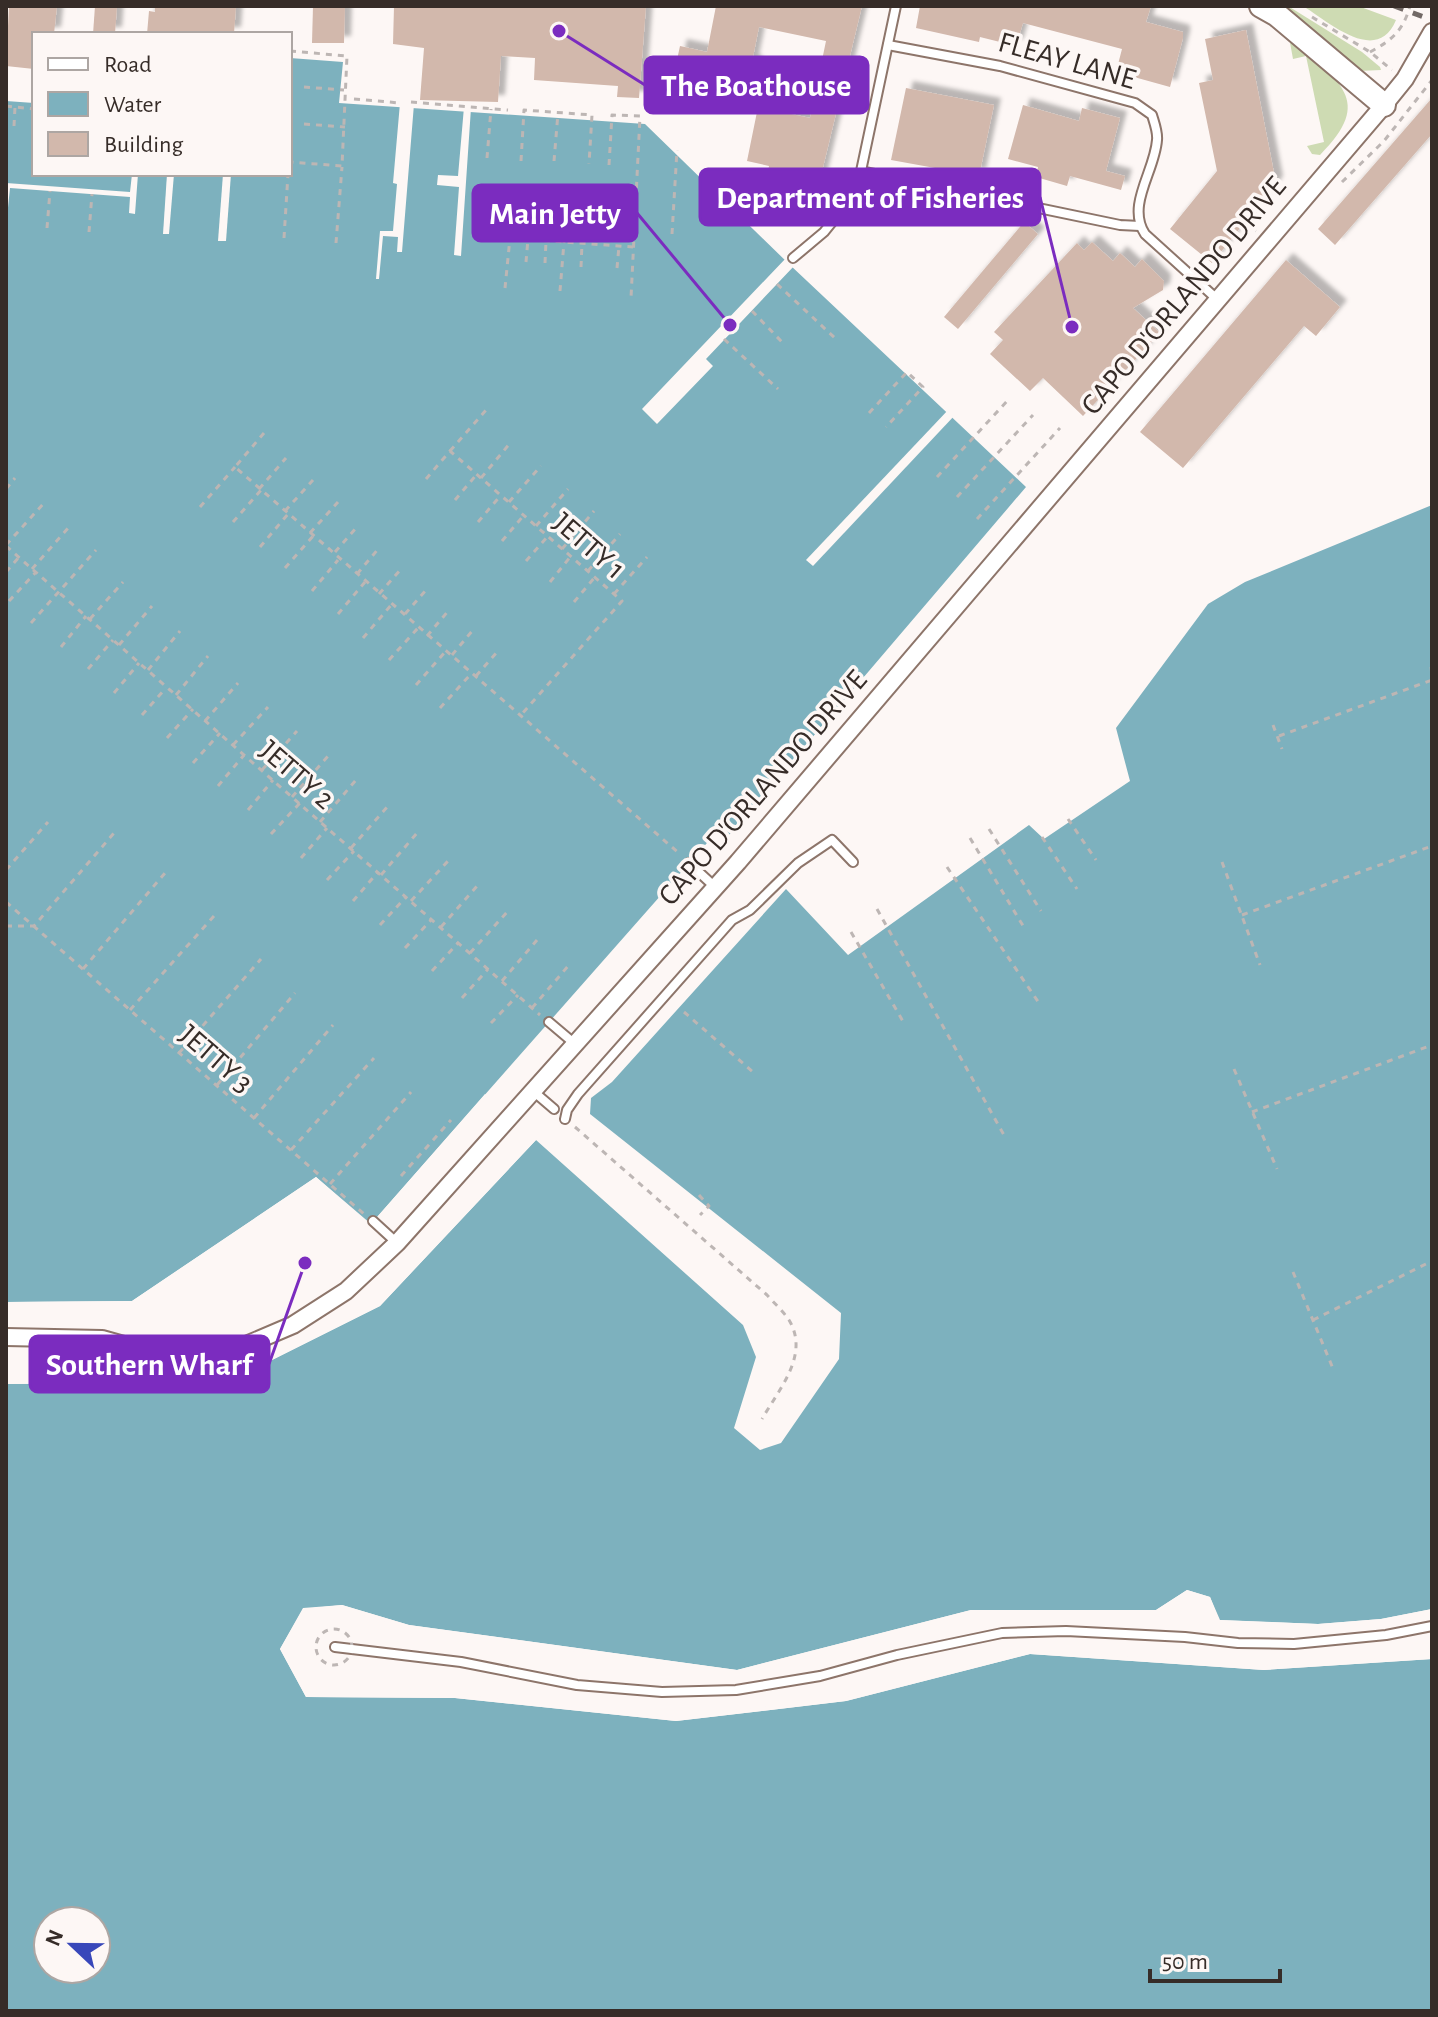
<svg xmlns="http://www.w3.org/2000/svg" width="1438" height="2017" viewBox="0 0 1438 2017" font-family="'Alegreya Sans',sans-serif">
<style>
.green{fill:#cedbb3}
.water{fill:#7db1be;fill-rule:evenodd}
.pier{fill:#fdf7f5}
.building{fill:#d2b8ac;filter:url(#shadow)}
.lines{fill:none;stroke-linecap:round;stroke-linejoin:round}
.lane-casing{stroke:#8d756a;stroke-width:12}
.street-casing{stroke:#8d756a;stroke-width:20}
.secondary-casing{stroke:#8d756a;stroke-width:26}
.path{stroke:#bdb6b4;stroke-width:3;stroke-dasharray:6 6;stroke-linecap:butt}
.lane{stroke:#fff;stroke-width:8}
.street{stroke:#fff;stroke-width:16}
.secondary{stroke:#fff;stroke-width:22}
.rail{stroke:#726966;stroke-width:5;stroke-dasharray:10 10;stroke-linecap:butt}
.labels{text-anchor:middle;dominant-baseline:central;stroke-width:7;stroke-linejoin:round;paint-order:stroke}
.street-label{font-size:30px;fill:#362c28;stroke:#fdf7f5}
.leader{fill:none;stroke:#7b2cbf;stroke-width:3}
.callout-dot{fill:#7b2cbf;stroke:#fdf7f5;stroke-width:3}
.callout{fill:#7b2cbf;stroke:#7b2cbf;stroke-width:3}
.callout-label{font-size:32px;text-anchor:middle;font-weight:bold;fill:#fff}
</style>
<defs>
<filter id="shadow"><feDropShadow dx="7" dy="-7" stdDeviation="2" flood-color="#0004"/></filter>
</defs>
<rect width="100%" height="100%" fill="#fdf7f5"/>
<g class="green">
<polygon points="1283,6 1288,6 1362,52 1380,67 1381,70 1359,71"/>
<path d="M1303 6H1358L1396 20C1377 66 1329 22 1303 6Z"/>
<path d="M1289 37 1295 39C1337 83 1376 99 1320 155L1312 154 1307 146 1324 142 1306 56 1293 59Z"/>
</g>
<g class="water">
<polygon points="290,58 343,62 339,103 645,124 790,265 1026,487 729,835 714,835 370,1225 316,1177 132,1301 6,1302 6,101 34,103 34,174 290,174"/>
<path d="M1432 505V1609L1381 1619 1318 1624 1219 1620 1210 1597 1187 1590 1156 1610H971L737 1670 409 1625 342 1605 303 1609 280 1649 306 1697 455 1698 676 1721 846 1701 1030 1654 1264 1670 1432 1659V2011H6V1384L228 1382 380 1306 536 1140 743 1325 756 1357 734 1428 760 1450 781 1443 839 1359 841 1313 590 1114 591 1098 612 1082 786 889 848 955 1029 825 1044 839 1130 781 1116 728 1208 604 1245 582ZM48 1921H96V1969H48Z"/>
</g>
<g class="pier">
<polygon points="400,103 414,104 402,252 397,252 398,237 383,236 379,279 376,279 380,231 393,231 397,184 393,183"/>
<polygon points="464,107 471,108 461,256 454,255 459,187 437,185 438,175 458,176"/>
<polygon points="132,174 138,174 135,214 129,213 130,197 10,188 6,227 6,183 130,192"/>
<polygon points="167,174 174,174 169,234 163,234"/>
<polygon points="223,174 231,174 226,241 218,241"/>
<polygon points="787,257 795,265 706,359 713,366 657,424 642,409"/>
<polygon points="949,409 955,415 813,566 806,560"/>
<polygon points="485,1094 488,1097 372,1228 367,1228 316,1182 133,1305 6,1306 6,1302 132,1301 316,1177 371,1224"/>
<polygon points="534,1138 536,1140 380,1306 228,1382 6,1384 6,1380 227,1378 378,1302"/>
<polygon points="1187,1590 1210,1597 1220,1620 1318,1624 1381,1619 1432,1609 1432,1613 1381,1623 1318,1628 1219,1624 1207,1600 1188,1595 1156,1614 972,1614 738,1674 408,1628 341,1609 305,1612 285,1649 308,1693 455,1694 676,1717 845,1697 1030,1650 1264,1666 1432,1655 1432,1659 1264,1670 1030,1654 846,1701 676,1721 455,1698 306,1697 280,1649 303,1608 342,1605 409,1625 737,1670 971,1610 1156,1610"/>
</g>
<g class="building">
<polygon points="9,6 57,6 54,34 34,34 34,69 6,66"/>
<polygon points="95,6 117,6 115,34 93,34"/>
<polygon points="155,6 236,6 234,34 147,34 149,11 155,12"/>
<polygon points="313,6 345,6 344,43 312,43"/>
<polygon points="394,6 646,6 639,98 617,97 618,86 534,80 535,58 501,56 498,102 420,100 424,48 393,44"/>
<polygon points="716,6 862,6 817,192 766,181 769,166 747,161 758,107 810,118 826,41 759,27 752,62 756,63 748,101 701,91 705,76 675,69 680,46 707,52"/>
<polygon points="920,6 1151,6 1146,22 1183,32 1183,38 1170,87 1116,72 1122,49 1023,23 1016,46 980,37 979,42 916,28"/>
<polygon points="1246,30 1276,183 1212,263 1170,229 1217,171 1199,83 1213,80 1205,39"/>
<polygon points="906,88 994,105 979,176 891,160"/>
<polygon points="1432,98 1432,134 1335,245 1318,229"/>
<polygon points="1023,105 1079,121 1082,108 1120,118 1106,171 1125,176 1121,190 1070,176 1067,186 1036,177 1038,167 1008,159"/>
<polygon points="1024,222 1038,234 958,329 944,317"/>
<polygon points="1092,242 1113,261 1120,253 1135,267 1142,259 1164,281 1163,290 1133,308 1160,333 1083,416 1043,378 1030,391 990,354 1003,340 994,332 1077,243 1084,250"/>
<polygon points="1286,260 1340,307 1316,336 1304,326 1183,468 1140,432"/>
</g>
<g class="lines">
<g class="lane-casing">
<g id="lane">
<path d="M888 45 1000 66 1135 103 1152 115C1154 122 1158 132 1157 140 1155 171 1126 205 1145 234L1218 300"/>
<polyline points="861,171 1120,225 1140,226"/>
<polyline points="793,258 824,232 849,201 861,171 896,6"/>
<polyline points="689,863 715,887"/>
<polyline points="549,1022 575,1044"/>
<polyline points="533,1091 554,1109"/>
<polyline points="565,1119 567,1110 578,1094 732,920 750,910 798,863 832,840 853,862"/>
<polyline points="373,1221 397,1243"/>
<polyline points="335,1647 461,1662 577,1685 662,1692 736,1690 820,1676 897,1655 1002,1633 1066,1631 1185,1637 1238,1643 1294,1644 1386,1635 1432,1626"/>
</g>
</g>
<g class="street-casing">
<polyline id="street" points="6,1337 102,1339 145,1351 179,1353 239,1348 293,1325 346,1291 397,1243 738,862 1384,105 1405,79 1432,32"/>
</g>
<g class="secondary-casing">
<polyline id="secondary" points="1261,6 1277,15 1384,105"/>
</g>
<g class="path">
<polyline points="1312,17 1370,52 1392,70"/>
<polyline points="290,51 347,56 342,166 290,162"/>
<path d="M1370 52C1392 40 1403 31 1410 6"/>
<polyline points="304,87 344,90"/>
<polyline points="354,99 400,103"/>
<polyline points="411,102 508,110"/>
<polyline points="6,106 34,109"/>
<polyline points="304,124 345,127"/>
<polyline points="14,126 15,107"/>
<polyline points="487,158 491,109"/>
<polyline points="521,161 524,110 592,115 589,164"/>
<polyline points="554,161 558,113"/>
<polyline points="609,165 612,115 640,116 631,298"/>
<polyline points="1342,182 1384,141 1432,80"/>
<polyline points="725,223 740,206"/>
<polyline points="1246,224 1256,231"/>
<polyline points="47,228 50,191"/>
<polyline points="89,232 92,194"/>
<polyline points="672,234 677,150"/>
<polyline points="284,238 288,174"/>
<polyline points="336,243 342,167"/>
<polyline points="526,262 528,239"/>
<polyline points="545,263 546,241"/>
<polyline points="581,267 582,243"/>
<polyline points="617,268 619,246"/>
<polyline points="777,284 837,340"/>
<polyline points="505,288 510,238 633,247"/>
<polyline points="560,291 564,242"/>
<polyline points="752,311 782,342"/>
<polyline points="724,339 778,389"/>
<polyline points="869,413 907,372 923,387 886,427"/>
<polyline points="264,433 235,467 681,855"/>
<polyline points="450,451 486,410"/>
<polyline points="937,477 1009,399"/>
<polyline points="481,478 511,442"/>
<polyline points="426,479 450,451 622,601 520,716"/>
<polyline points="6,489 15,478"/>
<polyline points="259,489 286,458"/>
<polyline points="957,497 1033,415"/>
<polyline points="455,500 477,474"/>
<polyline points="509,502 541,466"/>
<polyline points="200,507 235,467"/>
<polyline points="285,511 313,480"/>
<polyline points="977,519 1060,428"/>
<polyline points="233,522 261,490"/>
<polyline points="478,522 501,495"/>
<polyline points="536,526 568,489"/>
<polyline points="310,533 338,502"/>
<polyline points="502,541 524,515"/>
<polyline points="6,545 44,503"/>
<polyline points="6,546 540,1015"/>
<polyline points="260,547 288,514"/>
<polyline points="562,549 594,511"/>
<polyline points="335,552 356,528"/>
<polyline points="526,561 548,536"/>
<polyline points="285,568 313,536"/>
<polyline points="32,569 69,527"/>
<polyline points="588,571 620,534"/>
<polyline points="6,572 19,557"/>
<polyline points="357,574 379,548"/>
<polyline points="550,582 571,556"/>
<polyline points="312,591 338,560"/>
<polyline points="379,594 402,568"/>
<polyline points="614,594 647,557"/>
<polyline points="9,601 36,572"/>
<polyline points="574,602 595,577"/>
<polyline points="338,614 365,582"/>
<polyline points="405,614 426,590"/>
<polyline points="90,619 123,582"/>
<polyline points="31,623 96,550"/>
<polyline points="427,636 449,610"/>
<polyline points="363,638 392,604"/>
<polyline points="119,645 152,606"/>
<polyline points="61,647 86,616"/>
<polyline points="452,655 473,630"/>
<polyline points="389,660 418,628"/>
<polyline points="1431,667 1432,675"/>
<polyline points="88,669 113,640"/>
<polyline points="148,670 180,631"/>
<polyline points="476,676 497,652"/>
<polyline points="416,685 445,652"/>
<polyline points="114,693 139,663"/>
<polyline points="176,695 208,656"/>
<polyline points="440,708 470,675"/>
<polyline points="142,715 166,688"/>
<polyline points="205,721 238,683"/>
<polyline points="1273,725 1282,749"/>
<polyline points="1279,736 1432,680"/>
<polyline points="167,738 193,709"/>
<polyline points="233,745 268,707"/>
<polyline points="193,763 220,733"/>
<polyline points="262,770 297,731"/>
<polyline points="218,786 244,755"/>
<polyline points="292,797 328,756"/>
<polyline points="248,810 273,780"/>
<polyline points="1068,819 1096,860"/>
<polyline points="320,822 356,780"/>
<polyline points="989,829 1041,911"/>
<polyline points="271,834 300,803"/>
<polyline points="1042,837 1077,889"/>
<polyline points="970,838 1025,929"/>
<polyline points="351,848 388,806"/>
<polyline points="301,858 327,828"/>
<polyline points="1222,862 1260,965"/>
<polyline points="947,867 1041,1006"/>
<polyline points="6,870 48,822"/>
<polyline points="381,875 417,833"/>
<polyline points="327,880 354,851"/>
<polyline points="353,901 378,872"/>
<polyline points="411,901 448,861"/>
<polyline points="6,902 364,1214"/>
<polyline points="877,909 1004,1135"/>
<polyline points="1242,915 1432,846"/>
<polyline points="380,925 406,897"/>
<polyline points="6,926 34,926 114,833"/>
<polyline points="441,927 477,886"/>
<polyline points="851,932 904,1023"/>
<polyline points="405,948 432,919"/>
<polyline points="470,953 508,911"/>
<polyline points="83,969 165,873"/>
<polyline points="432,971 458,943"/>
<polyline points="502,981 537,940"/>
<polyline points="462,998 488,969"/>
<polyline points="532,1008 569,965"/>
<polyline points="130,1010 214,916"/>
<polyline points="684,1012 753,1072"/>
<polyline points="491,1023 518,995"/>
<polyline points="179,1053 261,959"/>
<polyline points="1234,1069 1277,1169"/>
<polyline points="217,1085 295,993"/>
<polyline points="1252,1112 1432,1045"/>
<polyline points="254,1118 333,1025"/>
<path d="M575 1127 767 1295C774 1303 783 1311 789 1320 810 1355 779 1389 762 1419"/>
<polyline points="291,1150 374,1058"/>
<polyline points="401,1176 451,1120"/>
<polyline points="330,1184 411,1092"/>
<polyline points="699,1195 709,1206 700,1215"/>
<polyline points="1293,1272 1334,1371"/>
<polyline points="1313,1320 1432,1261"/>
<polyline points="1431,1401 1432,1403"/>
<circle cx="334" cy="1647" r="18"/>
</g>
<use href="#lane" class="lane"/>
<use href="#street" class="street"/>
<use href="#secondary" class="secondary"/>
<polyline class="rail" points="1394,6 1432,20"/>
</g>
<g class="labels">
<g class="street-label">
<text transform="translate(1067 61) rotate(16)">FLEAY LANE</text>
<text transform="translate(1184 296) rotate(-50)">CAPO D'ORLANDO DRIVE</text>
<text transform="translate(589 546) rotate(41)">JETTY 1</text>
<text transform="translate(297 775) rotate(41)">JETTY 2</text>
<text transform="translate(763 788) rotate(-49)">CAPO D'ORLANDO DRIVE</text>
<text transform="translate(216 1059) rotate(41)">JETTY 3</text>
</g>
</g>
<path class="leader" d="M559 31L645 85M1072 327L1040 197M730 325L637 213M305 1263L269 1364"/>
<g class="callout-dot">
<circle cx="559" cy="31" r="8"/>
<circle cx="1072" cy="327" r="8"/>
<circle cx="730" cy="325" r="8"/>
<circle cx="305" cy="1263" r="8"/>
</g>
<g class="callout">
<rect x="645" y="57" width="223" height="56" rx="8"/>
<rect x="700" y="169" width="340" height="56" rx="8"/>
<rect x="473" y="185" width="164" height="56" rx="8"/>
<rect x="30" y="1336" width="239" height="56" rx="8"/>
</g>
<g class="callout-label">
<text x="756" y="96">The Boathouse</text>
<text x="870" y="208">Department of Fisheries</text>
<text x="555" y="224">Main Jetty</text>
<text x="149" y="1375">Southern Wharf</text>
</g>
<rect width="1438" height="2017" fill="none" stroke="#362c28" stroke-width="16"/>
<rect x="32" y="32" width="260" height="144" fill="#fdf7f5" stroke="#ada6a3" stroke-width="2"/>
<rect x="48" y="58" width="40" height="12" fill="#ffffff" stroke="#ada6a3" stroke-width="2"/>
<text x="104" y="72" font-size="24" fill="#362c28">Road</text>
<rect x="48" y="92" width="40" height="24" fill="#7db1be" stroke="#ada6a3" stroke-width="2"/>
<text x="104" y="112" font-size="24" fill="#362c28">Water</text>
<rect x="48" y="132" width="40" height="24" fill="#d2b8ac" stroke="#ada6a3" stroke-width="2"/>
<text x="104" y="152" font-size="24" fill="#362c28">Building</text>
<g transform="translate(72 1945) rotate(292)"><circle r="38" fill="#fdf7f5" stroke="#ada6a3" stroke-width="2"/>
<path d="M0-6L14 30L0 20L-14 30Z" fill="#3847ba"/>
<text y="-12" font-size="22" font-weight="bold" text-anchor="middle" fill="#362c28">N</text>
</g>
<path d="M1150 1969v12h130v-12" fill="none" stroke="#362c28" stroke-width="4"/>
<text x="1162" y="1969" font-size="24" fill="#362c28" stroke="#fdf7f5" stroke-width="6" paint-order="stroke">50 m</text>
</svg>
